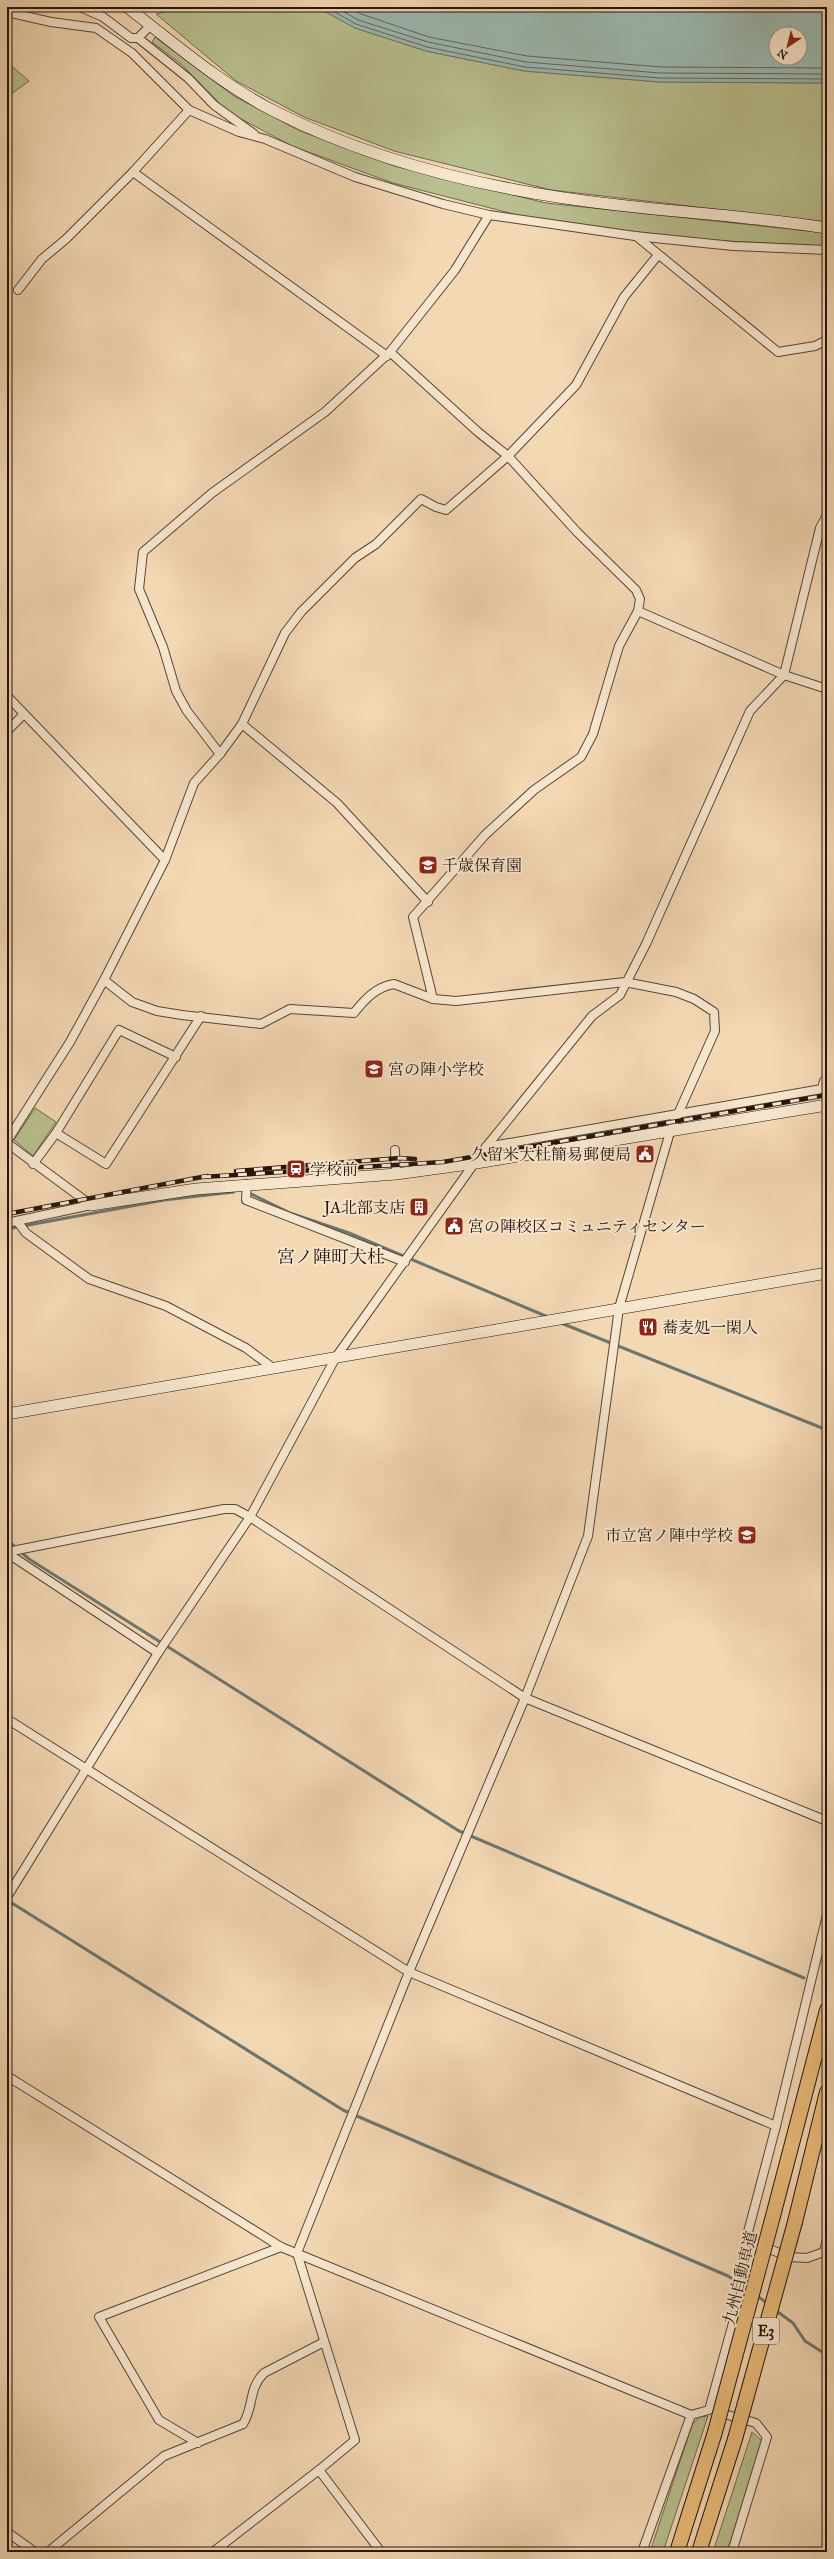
<svg xmlns="http://www.w3.org/2000/svg" width="834" height="2559" viewBox="0 0 834 2559" font-family="'IM FELL Great Primer','Noto Serif JP',serif">
<style>
.green{fill:#b9bf8f;stroke:#706a4d}
.water{fill:#9cb9b2;stroke:#6d776f;fill-rule:evenodd}
.lines{fill:none;stroke-linecap:round;stroke-linejoin:round}
.shore{stroke:#61665e;stroke-width:1}
.stream{stroke:#6d776f;stroke-width:3}
.street-casing{stroke:#594535;stroke-width:10}
.secondary-casing{stroke:#26140b;stroke-width:12}
.highway-casing{stroke:#26140b;stroke-width:16}
.street{stroke:#f7e6ce;stroke-width:8}
.secondary{stroke:#f7e6ce;stroke-width:11}
.highway{stroke:#eabc7a;stroke-width:14}
.rail-casing{stroke:#26140b;stroke-width:4.5}
.rail{stroke:#f7e6ce;stroke-width:3;stroke-dasharray:9;stroke-linecap:butt}
.highway-bridge-casing{stroke:#26140b;stroke-width:16;stroke-linecap:butt}
.highway-bridge{stroke:#eabc7a;stroke-width:14}
.labels{text-anchor:middle;dominant-baseline:central;stroke-width:4;stroke-linejoin:round;paint-order:stroke}
.shield{fill:#f7e6ce;stroke:#655346;stroke-width:1}
.shield-label{font-size:15px;font-weight:bold;fill:#26140b}
.poi-label{font-size:16px;fill:#26140b;stroke:#f7e6ce;text-anchor:start}
.street-label{font-size:16px;fill:#26140b;stroke:#f7e6ce}
.quarter-label{font-size:18px;fill:#26140b;stroke:#f7e6ce}
</style>
<rect width="100%" height="100%" fill="#f3d8b4"/>
<filter id="stains"><feTurbulence type="fractalNoise" baseFrequency=".005" numOctaves="4"/><feColorMatrix values="0 0 0 0 .2 0 0 0 0 .09 0 0 0 0 .02 0 0 0 .5 -.17"/></filter>
<radialGradient id="worn" r=".72"><stop offset=".6" stop-color="#630" stop-opacity="0"/><stop offset="1" stop-color="#630" stop-opacity=".3"/></radialGradient>
<g class="green">
<polygon points="182,7 317,7 355,28 426,51 524,71 660,82 827,83 827,222 551,190 394,151 304,117 236,81 156,14"/>
<polygon points="155,37 234,96 300,131 394,166 546,203 827,233 827,246 707,240 541,221 393,183 292,146 228,112 182,65 152,42"/>
<polygon points="7,62 29,81 7,97"/>
<polygon points="35,1108 56,1122 33,1156 14,1140"/>
<polygon points="708,2416 663,2552 650,2552 692,2425 699,2417"/>
<polygon points="752,2432 762,2441 727,2552 713,2552"/>
</g>
<path class="water" d="M317 7H827V83L660 82 524 71 426 51 355 28ZM776 34H800V58H776Z"/>
<g class="lines">
<g class="shore">
<polyline points="326,7 356,24 427,47 525,67 660,78 827,79"/>
<polyline points="336,7 358,20 428,42 526,62 660,73 827,74"/>
<polyline points="348,7 361,14 429,37 527,56 661,67 827,68"/>
</g>
<g class="stream">
<polyline points="247,1192 290,1213 349,1233 548,1317"/>
<polyline points="7,1229 164,1200 234,1192"/>
<polyline points="561,1323 827,1430"/>
<polyline points="7,1540 29,1559 459,1831 804,1978"/>
<polyline points="7,1900 343,2110 728,2276 742,2285"/>
<polyline points="756,2295 768,2304"/>
<polyline points="775,2310 793,2323 805,2341 827,2355"/>
</g>
<g class="street-casing">
<g id="street">
<polyline points="80,7 103,17 131,38 138,38 151,25"/>
<polyline points="7,12 51,22 96,28 132,53 189,110 239,132 265,139 355,177 443,204 489,215 635,236 733,246 827,250"/>
<polyline points="138,38 188,78 214,105 254,134"/>
<polyline points="133,172 387,356"/>
<polyline points="636,236 778,352 815,346 827,340"/>
<polyline points="18,290 42,259 66,239 133,172 189,110"/>
<polyline points="390,352 478,432 508,456 577,532 636,590 640,599 638,611 619,646 593,734 581,757 534,790 485,835 413,917 433,999"/>
<polyline points="638,611 784,675 820,528 827,515"/>
<polyline points="7,696 165,860"/>
<polyline points="242,724 337,803 428,902"/>
<polyline points="7,731 24,714"/>
<polyline points="220,754 187,711 176,691 163,647 139,589 143,552 212,493 325,412 390,352 455,270 489,215"/>
<path d="M104 980 132 1002 157 1011 182 1015 261 1024 290 1009 354 1013C365 999 376 987 394 984L433 999 456 1001 625 982 676 992 694 999 714 1012 715 1031 670 1132 619 1308 588 1536 525 1698 409 1972 297 2253 355 2440 319 2470 213 2552"/>
<polyline points="56,1133 106,1164 201,1016"/>
<polyline points="7,1141 70,1042 104,980 165,860 194,783 220,754 242,724 285,633 301,612 355,558 376,544 421,499 436,507 446,510 508,456 576,385 624,297 658,255"/>
<polyline points="7,1143 91,1205"/>
<polyline points="486,1147 822,1089 824,1081 827,1082"/>
<polyline points="395,1150 396,1174"/>
<polyline points="33,1164 56,1133 119,1030 176,1057"/>
<polyline points="247,1184 246,1200 405,1262"/>
<polyline points="17,1221 26,1233 89,1279 166,1306 246,1348 273,1368"/>
<polyline points="7,1223 91,1205"/>
<polyline points="7,1552 224,1509 235,1509 250,1517 525,1698 827,1821"/>
<polyline points="7,1553 158,1653"/>
<polyline points="7,1719 409,1972 776,2126"/>
<polyline points="7,1897 158,1653 250,1517 336,1357 486,1147 592,1016 620,995 646,944 750,711 784,675 827,689"/>
<polyline points="827,1915 776,2126 748,2232 755,2243 789,2257 807,2258 824,2252 827,2239"/>
<polyline points="7,2076 281,2247 691,2415"/>
<polyline points="717,2412 756,2423 767,2437 732,2552"/>
<polyline points="198,2443 159,2420 99,2317 281,2247"/>
<polyline points="319,2470 381,2552"/>
<polyline points="7,2532 35,2552"/>
<path d="M48 2552 164 2456 243 2424C254 2407 248 2389 264 2373L324 2342"/>
<polyline points="642,2552 691,2415 709,2410 755,2243"/>
</g>
</g>
<g class="secondary-casing">
<g id="secondary">
<path d="M127 7C175 44 221 84 274 111 380 165 501 192 618 205 687 213 757 217 827 228"/>
<polyline points="91,1205 196,1189 396,1174 476,1163 827,1105"/>
<polyline points="7,1414 827,1273"/>
</g>
</g>
<g class="highway-casing">
<g id="highway">
<polyline points="773,2216 827,2010"/>
<polyline points="795,2222 827,2092"/>
<polyline points="677,2552 715,2432"/>
<polyline points="699,2552 735,2439"/>
</g>
</g>
<use href="#street" class="street"/>
<use href="#secondary" class="secondary"/>
<use href="#highway" class="highway"/>
<g class="rail-casing">
<g id="rail">
<polyline points="236,1171 400,1158 415,1159"/>
<polyline points="202,1177 443,1162 827,1095"/>
<polyline points="7,1214 207,1176"/>
</g>
</g>
<use href="#rail" class="rail"/>
<g class="highway-bridge-casing">
<g id="highway-bridge">
<polyline points="715,2432 773,2216"/>
<polyline points="735,2439 795,2222"/>
</g>
</g>
<use href="#highway-bridge" class="highway-bridge"/>
</g>
<defs>
<g id="school-square" transform="scale(1)"><rect x="-9" y="-9" width="18" height="18" rx="4" fill="#8f2418" stroke="#f7e6ce"/><path d="M0-5L7-2L0 1L-7-2ZM-4 1L0 2.5L4 1V4Q0 6-4 4Z" fill="#fff"/></g>
<g id="civic-square" transform="scale(1)"><rect x="-9" y="-9" width="18" height="18" rx="4" fill="#8f2418" stroke="#f7e6ce"/><path d="M-.6-6.5H3V-4.5H.6V-3L4-1V1h2V6H-6V1h2V-1L-.6-3ZM-1.2 2.5V6h2.4V2.5Z" fill="#fff"/></g>
<g id="station-square" transform="scale(1)"><rect x="-9" y="-9" width="18" height="18" rx="4" fill="#8f2418" stroke="#f7e6ce"/><path d="M-3-6H3Q5-6 5-4V2Q5 4 3 4L4.5 6H3L1.5 4h-3L-3 6H-4.5L-3 4Q-5 4-5 2V-4Q-5-6-3-6ZM-3.5-4v3h7v-3ZM-3.5 1v1.5H-2V1ZM2 1v1.5H3.5V1Z" fill="#fff"/></g>
<g id="building-square" transform="scale(1)"><rect x="-9" y="-9" width="18" height="18" rx="4" fill="#8f2418" stroke="#f7e6ce"/><path d="M-4-6H4V6H1V3H-1V6H-4ZM-2.5-4.3h1.7v1.8h-1.7ZM.8-4.3h1.7v1.8H.8ZM-2.5-1h1.7V.8h-1.7ZM.8-1h1.7V.8H.8Z" fill="#fff"/></g>
<g id="restaurant-square" transform="scale(1)"><rect x="-9" y="-9" width="18" height="18" rx="4" fill="#8f2418" stroke="#f7e6ce"/><path d="M-5-6h1v4h1v-4h1v4h1v-4h1v5L-1.5 .5V6h-2V.5L-5-1ZM5-6V6H3V1.5H1.5Q1.5-4 5-6Z" fill="#fff"/></g>
</defs>
<g fill-rule="evenodd">
<use href="#school-square" x="428" y="865"/>
<use href="#school-square" x="374" y="1069"/>
<use href="#civic-square" x="645" y="1154"/>
<use href="#station-square" x="296" y="1169"/>
<use href="#building-square" x="419" y="1207"/>
<use href="#civic-square" x="454" y="1226"/>
<use href="#restaurant-square" x="648" y="1327"/>
<use href="#school-square" x="747" y="1535"/>
</g>
<g class="labels">
<rect class="shield" x="753" y="2318" width="26" height="26" rx="3"/>
<g class="shield-label">
<text x="766" y="2331">E3</text>
</g>
<g class="poi-label">
<text x="442" y="865">千歳保育園</text>
<text x="388" y="1069">宮の陣小学校</text>
<text x="631" y="1154" text-anchor="end">久留米大杜簡易郵便局</text>
<text x="310" y="1169">学校前</text>
<text x="405" y="1207" text-anchor="end">JA北部支店</text>
<text x="468" y="1226">宮の陣校区コミュニティセンター</text>
<text x="662" y="1327">蕎麦処一閑人</text>
<text x="733" y="1535" text-anchor="end">市立宮ノ陣中学校</text>
</g>
<g class="street-label">
<text transform="translate(740 2278) rotate(-76)">九州自動車道</text>
</g>
<g class="quarter-label">
<text x="331" y="1257">宮ノ陣町大杜</text>
</g>
</g>
<rect width="834" height="2559" fill="none" stroke="#f3d8b4" stroke-width="24"/>
<rect x="8" y="8" width="818" height="2543" fill="none" stroke="#26140b" stroke-width="2"/>
<rect x="12" y="12" width="810" height="2535" fill="none" stroke="#26140b"/>
<g transform="translate(788 46) rotate(215)"><circle r="19" fill="#f7e6ce" stroke="#a39280"/>
<path d="M0-3L7 15L0 10L-7 15Z" fill="#8f2418"/>
<text y="-6" font-size="11" font-weight="bold" text-anchor="middle" fill="#26140b">N</text>
</g>
<rect width="100%" height="100%" filter="url(#stains)"/>
<rect width="100%" height="100%" fill="url(#worn)"/>
</svg>
